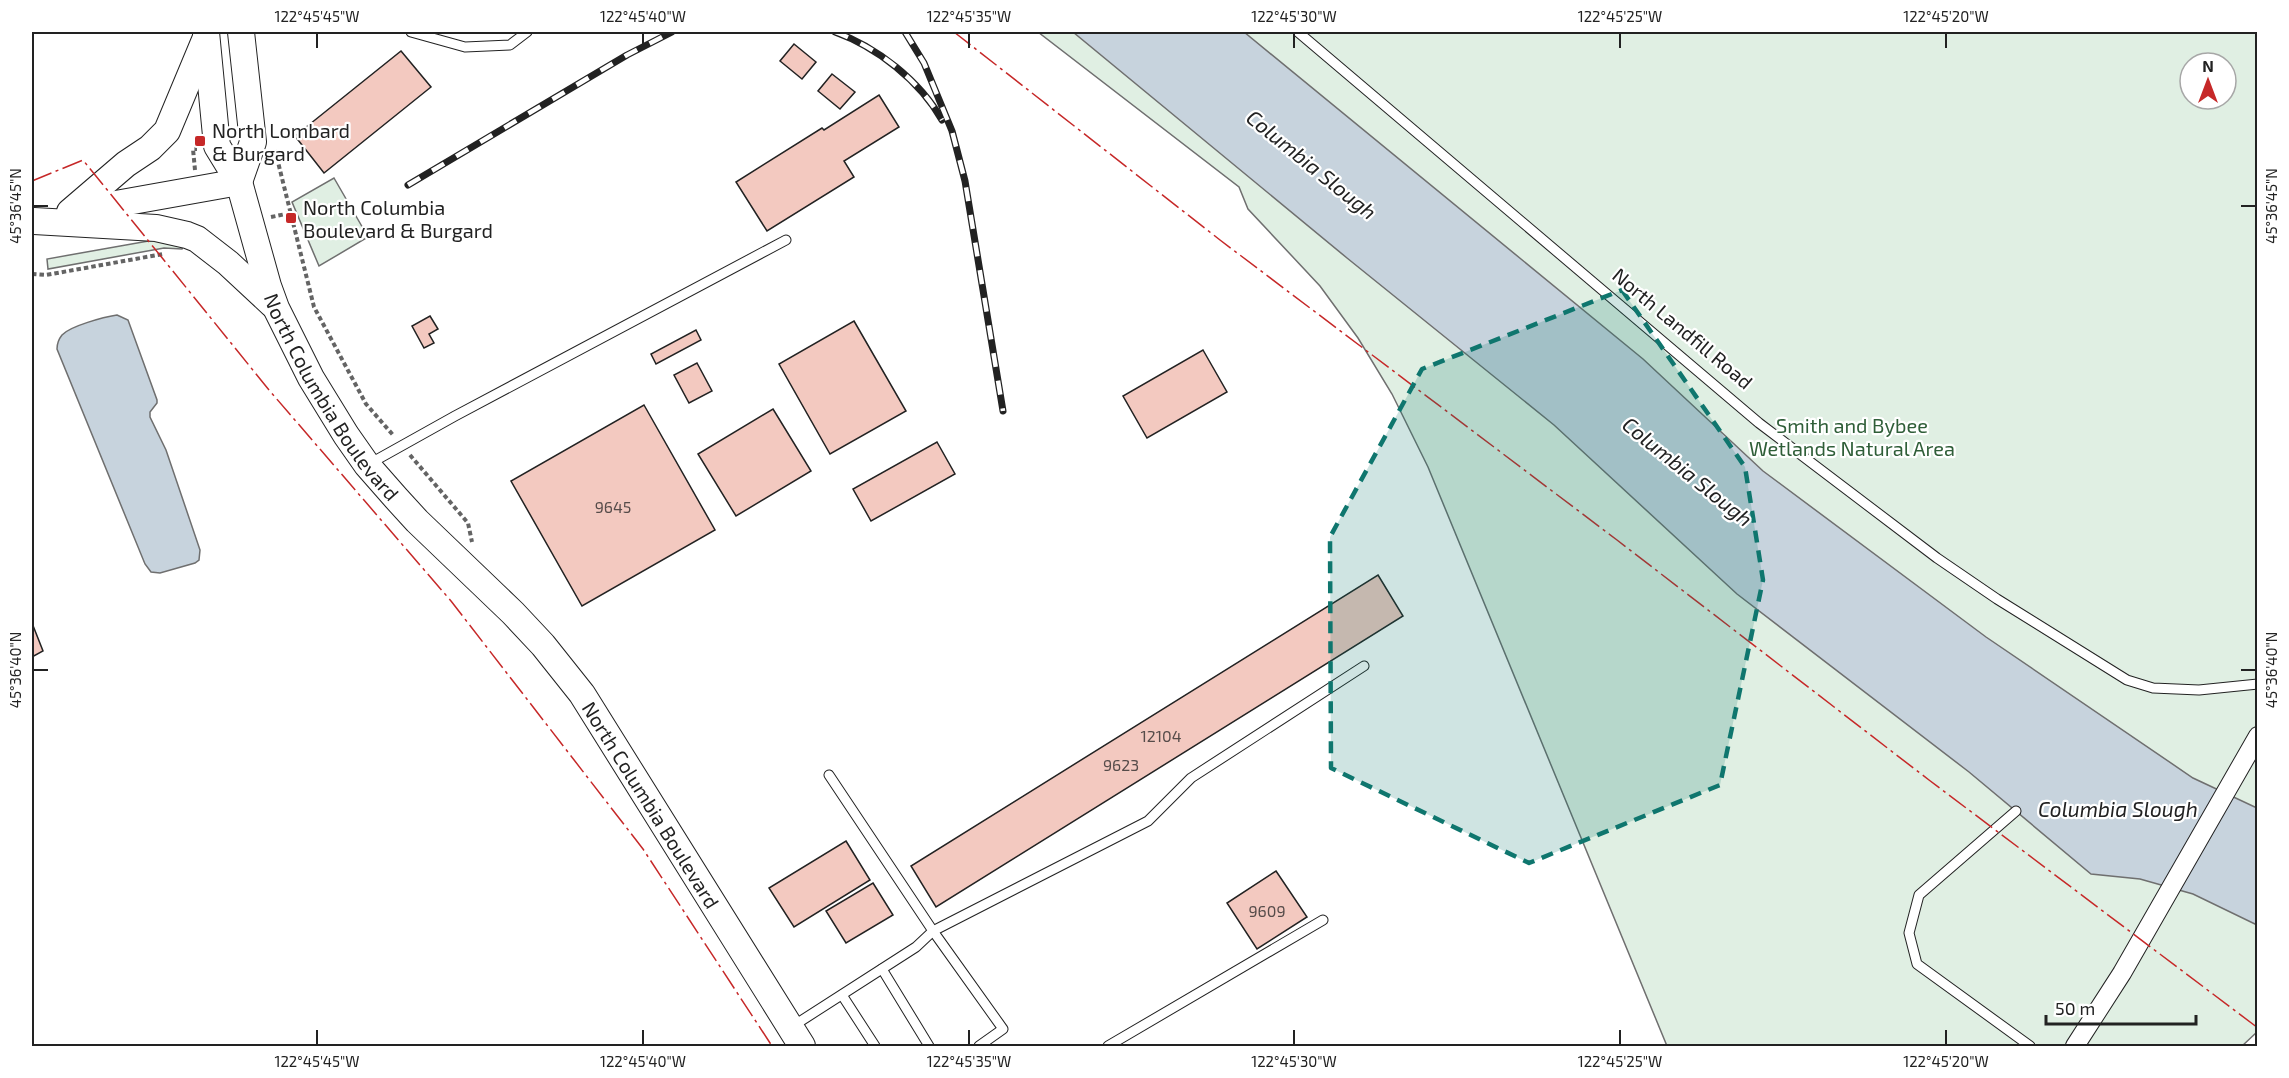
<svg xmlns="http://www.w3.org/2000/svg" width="2289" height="1078" viewBox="0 0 2289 1078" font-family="'Exo 2',sans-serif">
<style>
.green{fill:#e0efe3;stroke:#6f6f6f;stroke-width:1.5;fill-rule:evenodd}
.water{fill:#c7d3dd;stroke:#6f6f6f;stroke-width:1.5}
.building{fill:#f3c9c0;stroke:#222;stroke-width:1.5}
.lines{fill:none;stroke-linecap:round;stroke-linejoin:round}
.lane-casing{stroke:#222;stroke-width:11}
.street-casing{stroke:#222;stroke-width:20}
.secondary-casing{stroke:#222;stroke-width:28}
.path{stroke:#646464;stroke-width:4;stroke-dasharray:4.5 3;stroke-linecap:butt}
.lane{stroke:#fff;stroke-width:9}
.street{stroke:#fff;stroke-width:18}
.secondary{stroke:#fff;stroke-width:26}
.rail-casing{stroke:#222;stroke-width:7}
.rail{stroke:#fff;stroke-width:4.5;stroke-dasharray:14;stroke-linecap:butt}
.power{stroke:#c62828;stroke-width:1.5;stroke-dasharray:21 4.5 3 4.5;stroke-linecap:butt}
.marked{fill:#0f766e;fill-opacity:0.2;stroke:#0f766e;stroke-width:4.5;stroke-dasharray:12 8;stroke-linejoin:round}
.ticks{fill:none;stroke:#222;stroke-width:2}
.poi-dot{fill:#c62828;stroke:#fff;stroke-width:2}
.labels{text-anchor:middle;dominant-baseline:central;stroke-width:4.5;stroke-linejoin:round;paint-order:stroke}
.number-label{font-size:16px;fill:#564c4a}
.poi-label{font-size:20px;fill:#222;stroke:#fff;text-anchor:start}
.street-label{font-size:20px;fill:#222;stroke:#fff}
.park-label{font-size:20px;fill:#2f5e38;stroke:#fff}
.water-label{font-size:21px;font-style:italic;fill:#222;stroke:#fff}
.neatline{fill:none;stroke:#222;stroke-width:2}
.ticks-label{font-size:15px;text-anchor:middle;fill:#222}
</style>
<rect width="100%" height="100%" fill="#fff"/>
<g class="green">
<path d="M1038 32H2257V1032L2242 1046H1667L1428 467 1392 394 1358 338 1320 286 1248 209 1239 187ZM2190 63H2226V99H2190Z"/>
<polygon points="334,178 368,237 319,266 292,202"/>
<polygon points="154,240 183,246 182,249 164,248 48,269 47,259"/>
</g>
<g class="water">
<polygon points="1073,32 1244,32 1643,359 1763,471 1986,637 2193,778 2257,808 2257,925 2193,894 2140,879 2091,874 1969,772 1737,594 1554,425 1347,258"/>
<path d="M117 315 128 320 157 400V403L150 412V417L166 450 200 550 199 560 195 563 160 573 151 572 145 564 57 349C57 344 58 340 62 335 70 326 104 317 117 315Z"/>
</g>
<g class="building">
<polygon points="794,44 816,62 802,79 780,61"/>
<polygon points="401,51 431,87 324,173 295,136"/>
<polygon points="832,74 855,92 840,109 818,91"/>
<polygon points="879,95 899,127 844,161 854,177 767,231 736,182 822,128 824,130"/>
<polygon points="430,316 438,329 429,334 434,343 424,348 412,326"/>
<polygon points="854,321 906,411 830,454 779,364"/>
<polygon points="696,330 701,340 656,364 651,354"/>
<polygon points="1203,350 1227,392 1147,438 1123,396"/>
<polygon points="697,363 712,391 689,403 674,375"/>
<polygon points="644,405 715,530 582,606 511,481"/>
<polygon points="773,409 811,471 736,516 698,454"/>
<polygon points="937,442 955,474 871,521 853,489"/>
<polygon points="1378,575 1403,616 936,907 911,866"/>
<polygon points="32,623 43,651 32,657"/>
<polygon points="846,841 870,880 794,927 769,888"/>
<polygon points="1276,871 1307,917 1257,949 1227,903"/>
<polygon points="873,883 893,915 846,943 826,911"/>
</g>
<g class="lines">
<g class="lane-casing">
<g id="lane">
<polyline points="411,32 465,47 510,45 527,32"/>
<polyline points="1298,32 1759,423 1937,558 1997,599 2127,680 2153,688 2199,690 2258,684"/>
<polyline points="369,464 455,416 786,240"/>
<polyline points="2016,811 1919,895 1909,933 1917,964 2030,1046"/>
<polyline points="882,969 929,1046"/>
<polyline points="842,995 875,1046"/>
<polyline points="793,1026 916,947 933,931 829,775"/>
<polyline points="979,1046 1003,1029 933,931 1148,821 1191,778 1364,666"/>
<polyline points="1108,1046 1323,920"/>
</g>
</g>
<g class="street-casing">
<polyline id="street" points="2075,1046 2122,973 2258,736"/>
</g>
<g class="secondary-casing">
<g id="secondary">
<path id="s1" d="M206 32 217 146 239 182 268 286 276 308 311 378 346 435 367 465 396 498 417 521 513 613 543 645 582 694 802 1046"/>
<polyline points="239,182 253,142 241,32"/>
<polyline points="70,212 126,164 150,148 167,131 205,40"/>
<polyline points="71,212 239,182"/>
<polyline points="34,221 156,228 187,235 197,239 228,263 272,304"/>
</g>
</g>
<g class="path">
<polyline points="275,150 314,307 366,404 393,435"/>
<polyline points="195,170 193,149 197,149"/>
<polyline points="271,217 291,213"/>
<polyline points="32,274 46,275 163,254"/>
<polyline points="410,455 468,523 472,542"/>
</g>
<use href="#lane" class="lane"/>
<use href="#street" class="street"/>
<use href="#secondary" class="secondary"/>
<g class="rail-casing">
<g id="rail">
<path d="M835 32C877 47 920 81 942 120"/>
<polyline points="905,32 924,63 952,131 965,181 1003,411"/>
<polyline points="408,185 627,55 672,32"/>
</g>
</g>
<use href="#rail" class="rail"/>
<g class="power">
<polyline points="954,32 1220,240 1617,540 1929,780 2258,1028"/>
<polyline points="32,181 83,160 269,390 451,601 643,849 772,1046"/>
</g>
</g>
<path class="marked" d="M1622 290 1745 467 1763 580 1720 785 1529 863 1331 768 1330 537 1422 369Z"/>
<path class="ticks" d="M317 33V48M643 33V48M969 33V48M1294 33V48M1620 33V48M1946 33V48M33 206H48M2241 206H2256M33 670H48M2241 670H2256M317 1030V1045M643 1030V1045M969 1030V1045M1294 1030V1045M1620 1030V1045M1946 1030V1045"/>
<g class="poi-dot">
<rect x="194" y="135" width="12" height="12" rx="3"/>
<rect x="285" y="212" width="12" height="12" rx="3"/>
</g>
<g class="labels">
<g class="number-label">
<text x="613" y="506">9645</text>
<text x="1161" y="735">12104</text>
<text x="1121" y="764">9623</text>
<text x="1267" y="910">9609</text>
</g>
<g class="poi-label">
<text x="212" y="130">North Lombard<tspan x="212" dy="23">&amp; Burgard</tspan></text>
<text x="303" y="207">North Columbia<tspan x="303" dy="23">Boulevard &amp; Burgard</tspan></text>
</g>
<g class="street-label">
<text transform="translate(1683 328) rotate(40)">North Landfill Road</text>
<text stroke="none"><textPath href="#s1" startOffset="393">North Columbia Boulevard</textPath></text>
<text stroke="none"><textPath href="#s1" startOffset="915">North Columbia Boulevard</textPath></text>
</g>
<g class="park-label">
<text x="1852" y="425">Smith and Bybee<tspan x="1852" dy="23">Wetlands Natural Area</tspan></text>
</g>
<g class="water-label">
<text transform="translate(1312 164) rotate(39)">Columbia Slough</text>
<text transform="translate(1688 471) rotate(39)">Columbia Slough</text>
<text x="2118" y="808">Columbia Slough</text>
</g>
</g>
<rect width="2289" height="1078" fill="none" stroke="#ffffff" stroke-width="66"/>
<g transform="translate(2208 81)"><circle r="28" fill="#ffffff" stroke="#a7a7a7" stroke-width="1.5"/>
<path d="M0-4.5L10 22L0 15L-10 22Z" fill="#c62828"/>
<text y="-9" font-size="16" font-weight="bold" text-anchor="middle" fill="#222222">N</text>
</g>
<path d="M2046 1015v9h150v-9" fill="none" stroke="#222222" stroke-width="3"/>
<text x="2055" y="1015" font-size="18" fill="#222222" stroke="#ffffff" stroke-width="4.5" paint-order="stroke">50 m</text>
<rect x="33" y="33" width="2223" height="1012" class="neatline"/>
<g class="ticks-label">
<text x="317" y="22">122°45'45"W</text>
<text x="643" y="22">122°45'40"W</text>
<text x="969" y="22">122°45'35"W</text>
<text x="1294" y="22">122°45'30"W</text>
<text x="1620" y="22">122°45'25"W</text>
<text x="1946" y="22">122°45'20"W</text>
<text transform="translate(16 206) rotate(-90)" y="5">45°36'45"N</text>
<text transform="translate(2272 206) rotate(-90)" y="5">45°36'45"N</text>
<text transform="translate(16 670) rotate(-90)" y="5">45°36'40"N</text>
<text transform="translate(2272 670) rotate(-90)" y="5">45°36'40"N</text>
<text x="317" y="1067">122°45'45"W</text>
<text x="643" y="1067">122°45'40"W</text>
<text x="969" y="1067">122°45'35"W</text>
<text x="1294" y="1067">122°45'30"W</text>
<text x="1620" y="1067">122°45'25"W</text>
<text x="1946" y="1067">122°45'20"W</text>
</g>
</svg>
